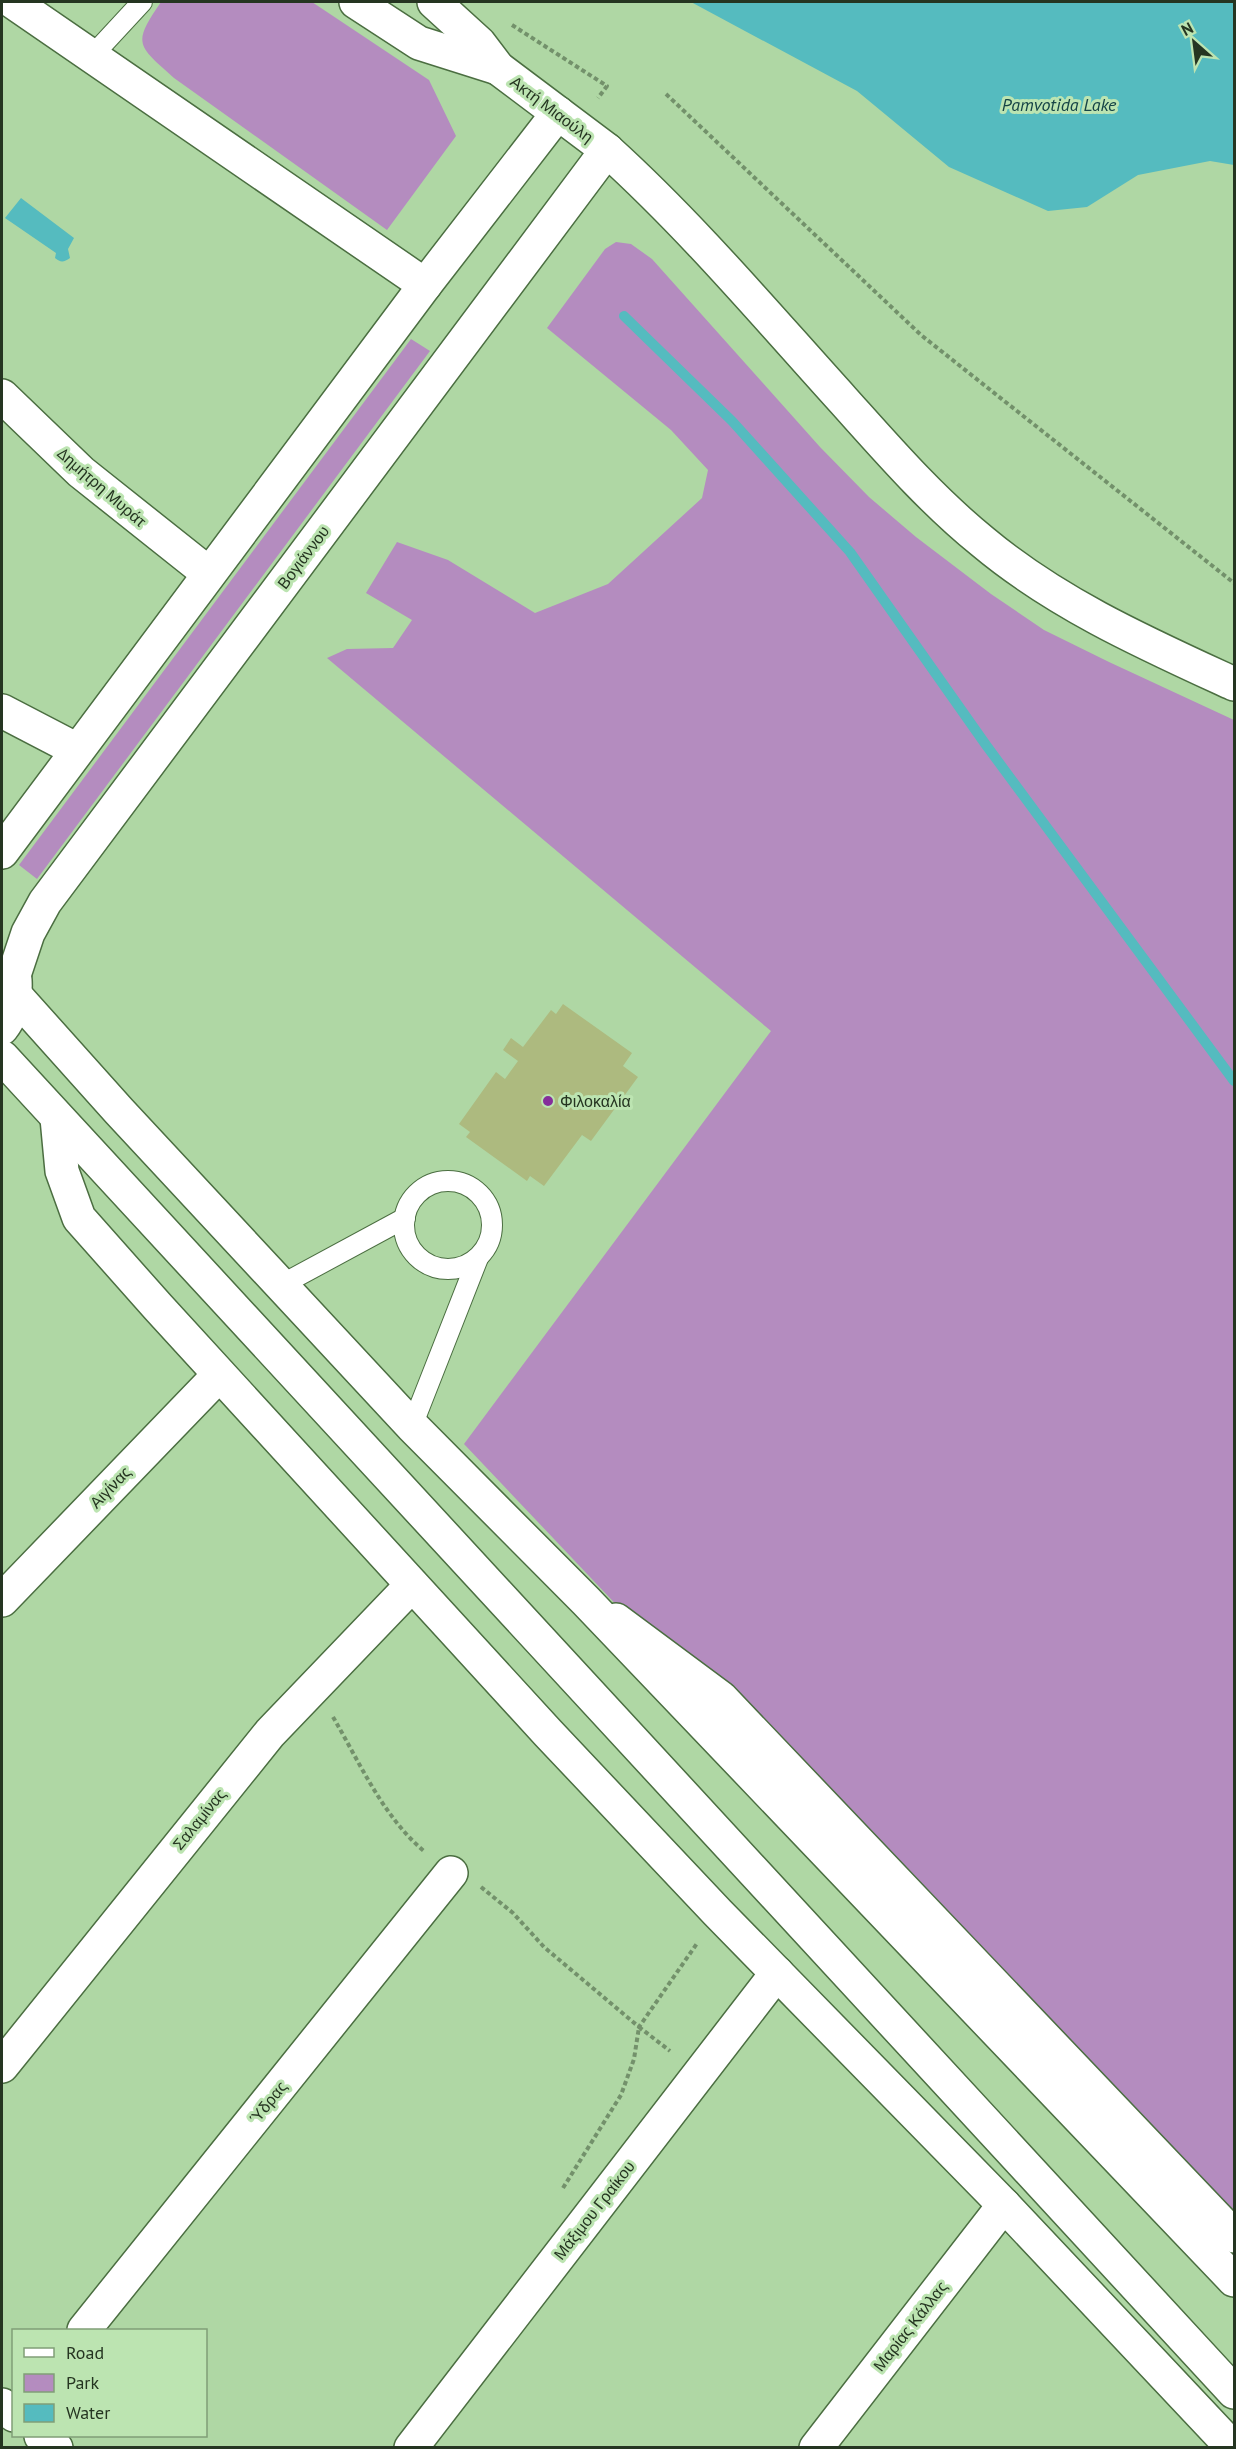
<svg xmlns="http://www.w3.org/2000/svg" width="1236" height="2449" viewBox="0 0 1236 2449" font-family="'PT Sans',sans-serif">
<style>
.green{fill:#b48cbf}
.water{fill:#55bbbf}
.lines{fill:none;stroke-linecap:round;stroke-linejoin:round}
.stream{stroke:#55bbbf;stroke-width:10}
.building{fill:#adba7f}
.service-casing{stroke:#4b6e41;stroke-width:22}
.minor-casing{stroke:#4b6e41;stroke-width:36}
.tertiary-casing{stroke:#4b6e41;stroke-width:36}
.path{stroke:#73916b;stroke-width:4;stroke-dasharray:4.5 3;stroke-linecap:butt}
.service{stroke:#fff;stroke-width:20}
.minor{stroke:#fff;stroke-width:33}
.tertiary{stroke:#fff;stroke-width:33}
.poi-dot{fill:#852e9b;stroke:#bce4b1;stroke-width:2}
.labels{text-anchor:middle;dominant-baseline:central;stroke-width:6;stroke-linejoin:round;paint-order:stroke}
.street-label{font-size:16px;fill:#253521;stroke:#bce4b1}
.poi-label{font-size:16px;fill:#253521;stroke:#bce4b1;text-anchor:start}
.water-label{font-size:18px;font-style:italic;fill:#164446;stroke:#bce4b1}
</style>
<rect width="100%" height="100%" fill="#afd7a4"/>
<g class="green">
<path d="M161 2H312L429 80 456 136 387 230 174 78C137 45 132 44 161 2Z"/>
<polygon points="616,242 631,244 652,259 820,447 869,497 916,537 991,594 1044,630 1109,662 1234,720 1234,2248 662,1653 464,1444 771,1031 327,658 347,649 393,648 412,620 366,593 397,542 448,560 535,613 608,584 702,498 708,470 671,430 547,328 605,249"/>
<polygon points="411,339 430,351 37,879 19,865"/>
</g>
<g class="water">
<polygon points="691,2 1234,2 1234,165 1210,161 1138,175 1087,207 1048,211 949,167 857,91"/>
<path d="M21 198 74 238 68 249 70 258C64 262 61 263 55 258L56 253 5 218Z"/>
</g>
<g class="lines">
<polyline class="stream" points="624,316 732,421 850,552 986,745 1234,1081"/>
</g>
<polygon class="building" points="563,1004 632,1053 623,1066 638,1077 591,1141 582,1135 544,1186 530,1176 527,1181 466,1137 470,1132 459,1124 496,1072 505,1079 518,1061 503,1050 511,1038 523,1047 551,1010 556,1014"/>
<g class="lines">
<g class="service-casing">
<g id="service">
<polyline points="92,56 142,2"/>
<circle cx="448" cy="1225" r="44"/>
<polyline points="281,1285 405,1218"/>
<polyline points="412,1426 478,1258"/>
</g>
</g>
<g class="minor-casing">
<g id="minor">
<polyline points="13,2 425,285"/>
<path d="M607 150C692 227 766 315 843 400 887 449 931 500 983 542 1057 604 1147 644 1234 684"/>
<polyline points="2,396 81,472 208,573"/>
<polyline points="2,711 77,750"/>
<polyline points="57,1118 62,1171 79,1218 158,1307 548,1733 718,1913 1004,2205 1233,2448"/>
<polyline points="2,1600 219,1375"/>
<polyline points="616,1620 721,1698 1234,2236"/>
<polyline points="2,2066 270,1733 412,1585"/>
<polyline points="84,2330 451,1873"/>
<polyline points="2,2405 14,2415"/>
<polyline points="41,2436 56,2448"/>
<polyline points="411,2448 777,1973"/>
<polyline points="816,2448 1004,2205"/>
</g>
</g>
<g class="tertiary-casing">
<g id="tertiary">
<polyline points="356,2 419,43 498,68"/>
<polyline points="2,852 425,285 558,113"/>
<polyline points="15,972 28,933 45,902 607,150 498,68 479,43 434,2"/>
<polyline points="16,996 119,1111 412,1426 586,1601 1234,2280"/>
<path d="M2 1028C13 1014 16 998 15 980"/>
<polyline points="2,1057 1234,2392"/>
</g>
</g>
<g class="path">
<polyline points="512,25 607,86 598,98"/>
<polyline points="666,94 921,335 1234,583"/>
<path d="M333 1717C360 1763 383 1817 425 1852"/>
<polyline points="481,1887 513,1913 544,1947 639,2027 698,1942"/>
<polyline points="563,2188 621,2095 634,2059 639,2027 670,2051"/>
</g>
<use href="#service" class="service"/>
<use href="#minor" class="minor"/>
<use href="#tertiary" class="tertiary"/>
</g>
<circle class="poi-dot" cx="548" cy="1101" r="6"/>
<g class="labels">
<g class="street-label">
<text transform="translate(552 109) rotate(37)">Ακτή Μιαούλη</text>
<text transform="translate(102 487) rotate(41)">Δημήτρη Μυράτ</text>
<text transform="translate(303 557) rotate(-53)">Βογιάννου</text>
<text transform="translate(110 1487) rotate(-46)">Αιγίνας</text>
<text transform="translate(199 1819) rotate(-51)">Σαλαμίνας</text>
<text transform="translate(268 2102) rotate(-51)">Ύδρας</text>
<text transform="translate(594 2210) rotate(-52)">Μάξιμου Γραίκου</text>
<text transform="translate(910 2326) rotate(-52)">Μαρίας Κάλλας</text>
</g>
<g class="poi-label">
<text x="560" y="1101">Φιλοκαλία</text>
</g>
<g class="water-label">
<text x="1059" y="104">Pamvotida Lake</text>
</g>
</g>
<rect width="1236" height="2449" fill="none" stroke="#253521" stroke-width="6"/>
<rect x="12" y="2329" width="195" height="108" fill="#bce4b1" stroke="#809e77" stroke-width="1.5"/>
<rect x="24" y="2348" width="30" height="9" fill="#ffffff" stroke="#809e77" stroke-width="1.5"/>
<text x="66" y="2359" font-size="18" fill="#253521">Road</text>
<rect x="24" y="2374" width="30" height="18" fill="#b48cbf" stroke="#809e77" stroke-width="1.5"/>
<text x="66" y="2389" font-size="18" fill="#253521">Park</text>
<rect x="24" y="2404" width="30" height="18" fill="#55bbbf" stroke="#809e77" stroke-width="1.5"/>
<text x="66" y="2419" font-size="18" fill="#253521">Water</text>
<g transform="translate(1194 42) rotate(332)" stroke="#bce4b1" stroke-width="4.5" paint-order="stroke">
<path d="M0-4.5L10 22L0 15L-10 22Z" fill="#253521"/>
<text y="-9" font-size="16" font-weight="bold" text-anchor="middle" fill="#253521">N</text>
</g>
</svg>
